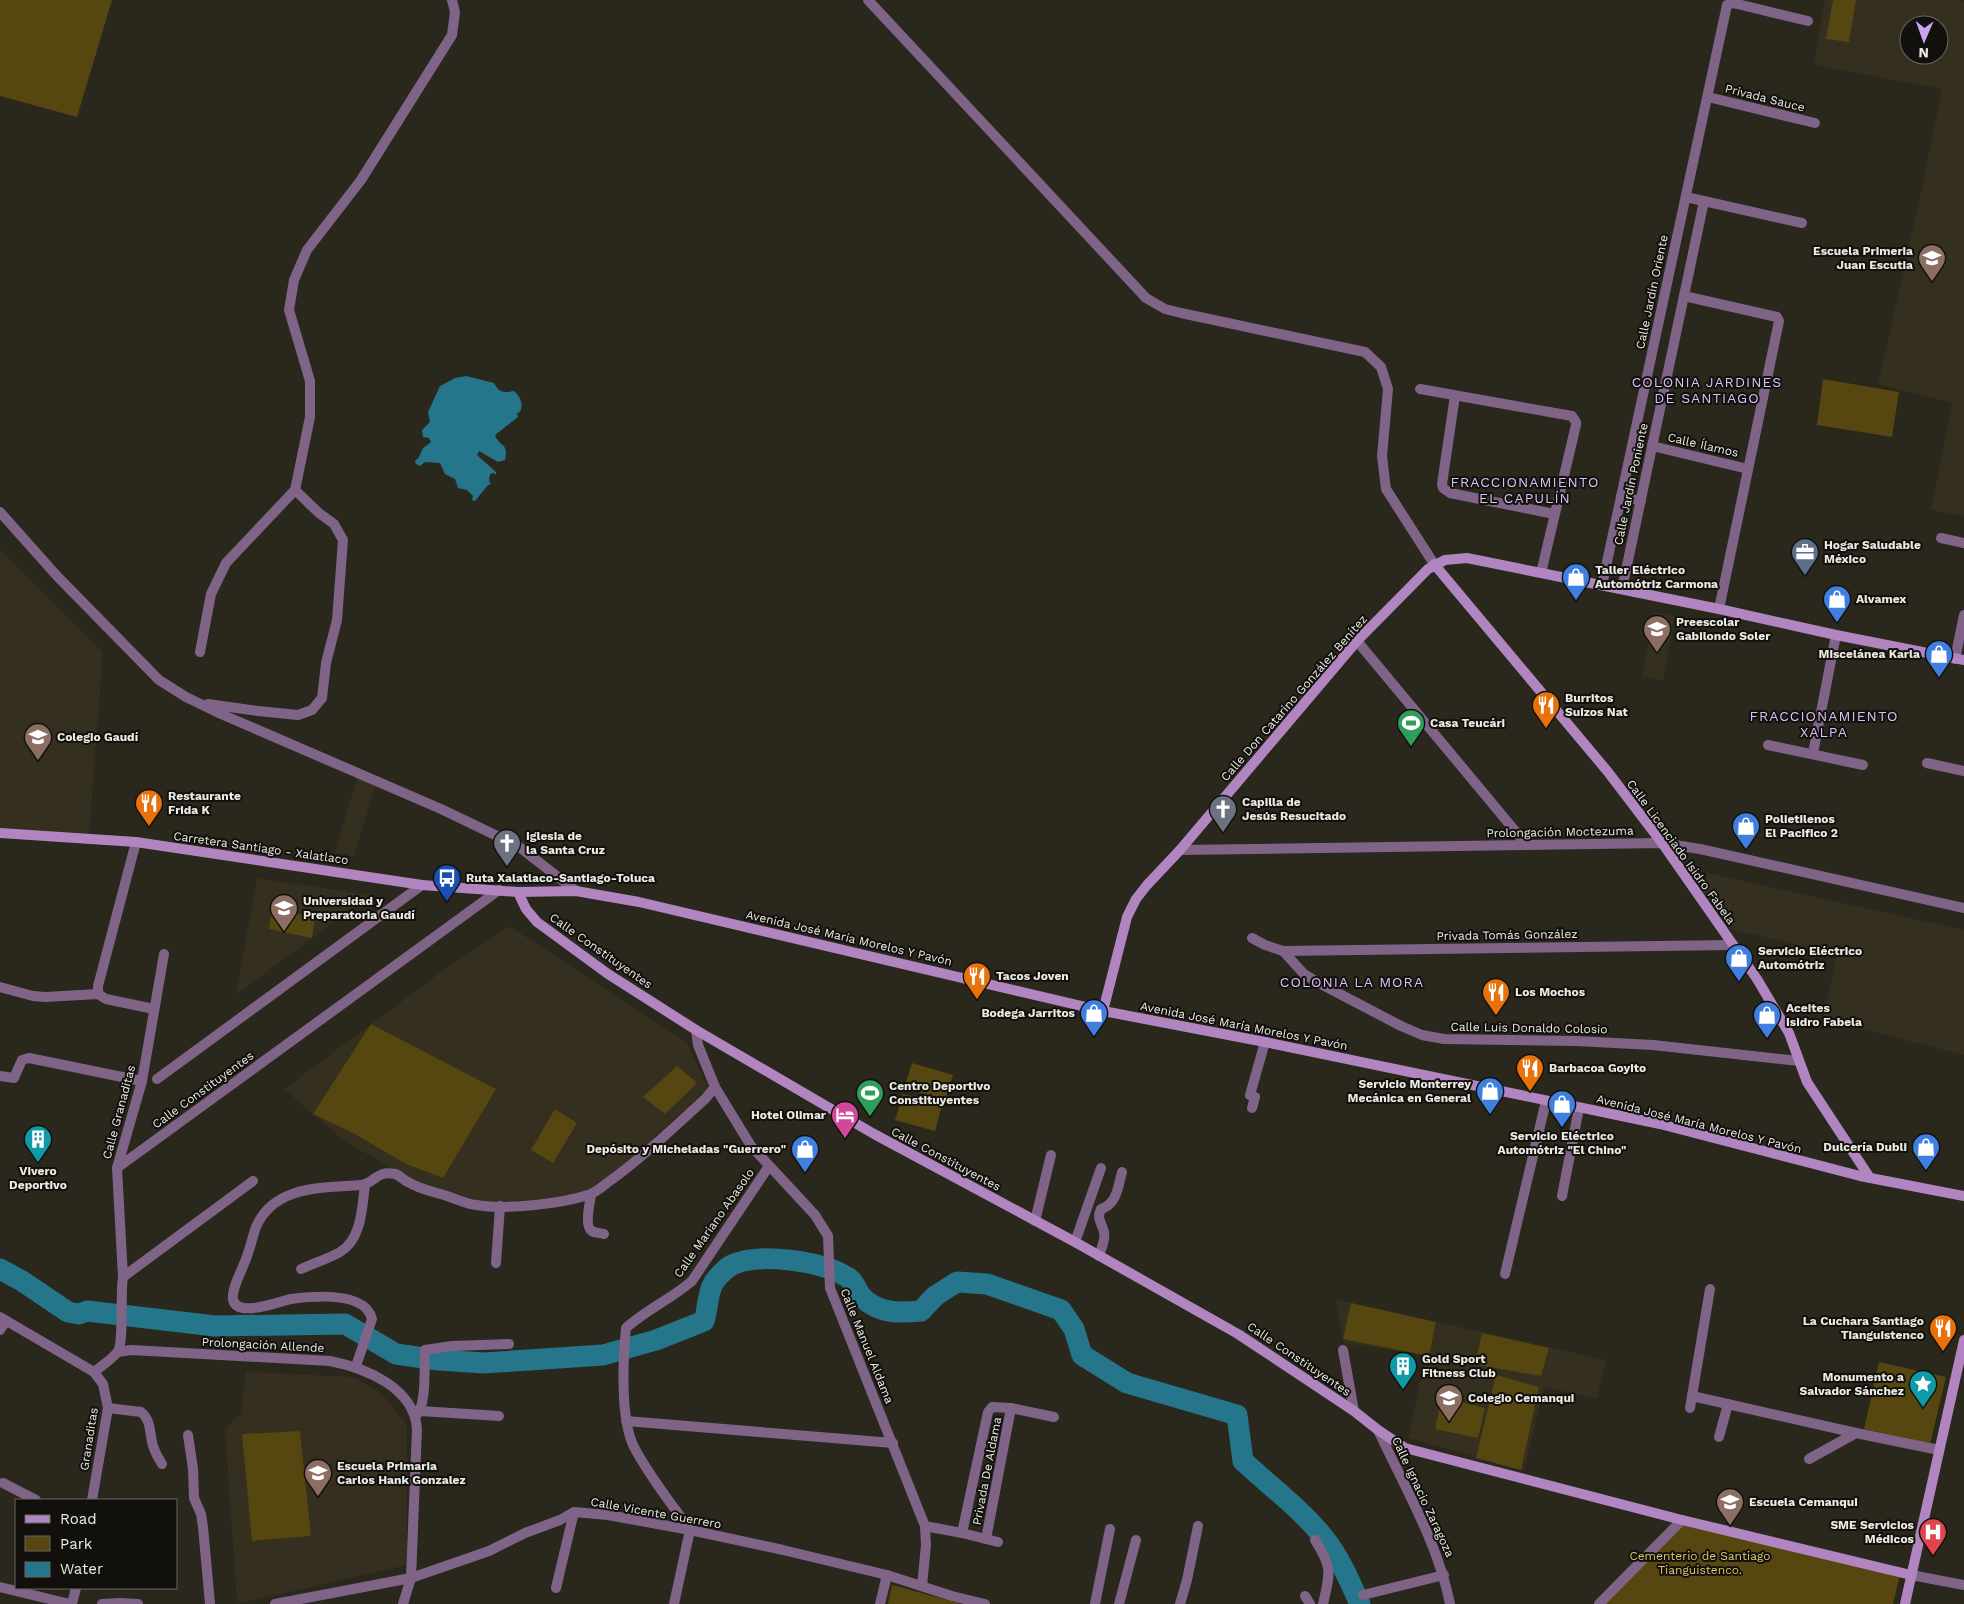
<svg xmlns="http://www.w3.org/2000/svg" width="1964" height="1604" viewBox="0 0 1964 1604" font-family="'Work Sans',sans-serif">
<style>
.built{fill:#342f1f;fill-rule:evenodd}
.green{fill:#564610}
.water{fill:#25758b}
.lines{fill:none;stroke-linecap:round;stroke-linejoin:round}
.river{stroke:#25758b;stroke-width:21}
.street{stroke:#7f6488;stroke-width:10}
.secondary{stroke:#b186c0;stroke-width:10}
.labels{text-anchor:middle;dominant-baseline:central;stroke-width:4;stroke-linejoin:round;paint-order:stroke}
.street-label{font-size:12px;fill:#eceae3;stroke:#11100c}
.poi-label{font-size:12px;font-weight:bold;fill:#eceae3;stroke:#11100c;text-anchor:start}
.park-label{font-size:12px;fill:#e1c66f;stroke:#11100c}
.neighbourhood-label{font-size:14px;letter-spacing:1px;fill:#dac1f8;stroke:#11100c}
</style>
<rect width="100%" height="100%" fill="#2a271d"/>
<g class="built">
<path d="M1825 0H1954L1964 2V516L1931 510 1952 403 1878 384 1917 211 1942 89 1814 65ZM1909 25H1939V55H1909Z"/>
<polygon points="0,549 103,652 89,835 0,830"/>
<polygon points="1654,612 1675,616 1663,681 1642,676"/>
<polygon points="357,777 376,782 354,857 335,852"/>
<polygon points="1707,873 1964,930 1964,1055 1823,1019 1837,954 1726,928 1698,892"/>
<polygon points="257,878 370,895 236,995"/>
<polygon points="509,926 687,1042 708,1088 591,1195 513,1201 506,1204 469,1203 408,1177 344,1141 284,1089 437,975"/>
<polygon points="1335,1299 1606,1360 1597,1399 1544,1387 1524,1471 1408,1438 1426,1355 1344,1343"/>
<polygon points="246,1372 354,1377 374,1389 393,1407 407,1425 407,1565 237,1604 225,1429 241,1413"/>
</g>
<g class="green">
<polygon points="0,0 112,0 77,117 0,96"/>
<polygon points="1833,0 1856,0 1849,42 1826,39"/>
<polygon points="1823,379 1899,392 1892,437 1817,425"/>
<polygon points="272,909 315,917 312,938 269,929"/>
<polygon points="371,1024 496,1089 443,1178 406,1164 355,1134 313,1114"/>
<polygon points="912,1063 953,1075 945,1100 904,1088"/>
<polygon points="677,1066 697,1083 665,1114 643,1097"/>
<polygon points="903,1094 942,1105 935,1131 895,1120"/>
<polygon points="555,1109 577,1123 553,1163 531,1150"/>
<polygon points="1351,1303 1436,1322 1429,1356 1343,1339"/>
<polygon points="1482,1333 1549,1348 1541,1376 1477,1365 1476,1361"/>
<polygon points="1879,1362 1946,1377 1930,1444 1864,1429"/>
<polygon points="1496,1375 1539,1387 1521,1470 1476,1458"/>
<polygon points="1442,1397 1485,1408 1478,1438 1435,1429"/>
<polygon points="300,1431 311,1536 252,1541 242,1434"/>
<polygon points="1681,1523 1901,1571 1893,1604 1603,1604"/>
<polygon points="892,1585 962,1604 888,1604"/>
</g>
<path class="water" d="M466 376 494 383C499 393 504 393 514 391 520 396 524 404 520 412L517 413 518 417 495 435C500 448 509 442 505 460L498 462 479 451 477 455 496 472V475L494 473 490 474 489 481 491 484 488 485 475 501 472 500 473 496 467 490 458 488 455 479 445 474 440 463 425 462 420 466 416 464 415 461 419 457 423 448 431 442 429 438 423 437 422 430 430 422 428 412 440 386 455 378Z"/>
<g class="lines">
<path class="river" d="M0 1269 22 1281 68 1312 79 1314 87 1311 215 1326 345 1324 396 1354 438 1360 484 1363 603 1355 656 1340 704 1321C708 1310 707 1295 713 1284 716 1278 726 1268 732 1265 759 1252 822 1261 847 1277 855 1281 857 1292 863 1298 879 1314 901 1313 921 1311L935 1296 957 1282 987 1284 1061 1310 1074 1329 1082 1355 1127 1383 1237 1415 1243 1461C1270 1486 1302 1510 1325 1539 1340 1558 1350 1582 1360 1604"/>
<g class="street">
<polyline points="868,0 1146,298 1165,309 1181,313 1365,352 1381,367 1388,389 1382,456 1386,489 1434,564"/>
<polyline points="1708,97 1815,123"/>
<polyline points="1686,197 1802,223"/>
<polyline points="1684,296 1777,317 1779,321 1719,609"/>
<polyline points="1420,389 1572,416 1576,422 1576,425 1541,573"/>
<polyline points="1455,396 1442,484 1443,488 1450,493 1554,514"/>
<polyline points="1652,446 1748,469"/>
<polyline points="1621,496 1641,501"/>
<polyline points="0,512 57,576 159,680 186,697 221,714 441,809 518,846 576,891"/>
<polyline points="1941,538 1964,543"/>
<polyline points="1602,585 1727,5 1733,3 1808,21"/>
<polyline points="1622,589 1704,201"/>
<polyline points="1357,641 1526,844"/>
<polyline points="200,652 211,594 226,563 295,490 310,417 310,381 289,310 294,280 307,250 361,180 452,35 455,12 452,0"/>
<polyline points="1955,659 1964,615"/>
<polyline points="208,704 258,711 298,715 312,710 322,698 326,663 337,620 343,540 334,524 319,513 295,490"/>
<polyline points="1768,745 1863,765"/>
<polyline points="1813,753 1836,635"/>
<polyline points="1927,763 1964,771"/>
<polyline points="1180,850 1662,843 1700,849 1964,908"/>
<polyline points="1252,938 1265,945 1283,951 1732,945"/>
<polyline points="1283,951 1304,974 1317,982 1401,1026 1422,1035 1444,1039 1576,1041 1653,1045 1799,1061"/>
<polyline points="0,987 33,996 45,997 98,994 106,999 154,1009"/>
<polyline points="98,994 98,986 136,842"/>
<polyline points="696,1030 698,1045 715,1087 751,1146 815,1215 828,1236 830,1288 925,1526 926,1545 922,1586"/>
<polyline points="0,1076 14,1078 22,1060 29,1058 142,1081"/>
<polyline points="157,1079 422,885"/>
<polyline points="1252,1108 1255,1097 1250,1095 1265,1042"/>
<polyline points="117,1168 499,890"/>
<path d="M591 1195C590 1202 584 1227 592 1231 595 1233 601 1233 604 1234"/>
<polyline points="1562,1196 1579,1108"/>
<polyline points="1035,1221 1051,1155"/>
<polyline points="1075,1242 1101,1168"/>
<path d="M1099 1256C1101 1249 1106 1239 1104 1232 1102 1223 1096 1219 1101 1209 1117 1204 1118 1187 1122 1172"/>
<polyline points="496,1263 500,1206"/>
<path d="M301 1269C314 1263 328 1259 340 1252 362 1239 362 1207 365 1185"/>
<polyline points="1505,1274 1546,1101"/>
<polyline points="123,1277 253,1181"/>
<polyline points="0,1317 94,1372"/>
<polyline points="0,1330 6,1321"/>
<polyline points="1343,1350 1354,1411"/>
<path d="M118 1352 131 1350 330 1361C365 1368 414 1387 417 1429L411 1578 403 1604"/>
<path d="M356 1366 372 1319C365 1291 314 1296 291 1299 280 1301 236 1319 233 1299 231 1288 245 1265 248 1253 251 1245 253 1235 256 1227 274 1185 322 1188 361 1185 374 1184 376 1170 395 1174 400 1175 403 1180 408 1182 419 1189 434 1192 447 1196 456 1199 466 1204 476 1205 505 1210 560 1204 588 1195 595 1193 602 1187 607 1183 642 1158 673 1128 705 1099L715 1087"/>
<polyline points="1692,1396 1856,1433 1939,1450"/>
<path d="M108 1408 141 1412C152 1421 149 1433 153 1446 155 1452 158 1458 162 1464"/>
<polyline points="1690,1408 1710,1289"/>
<polyline points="420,1411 499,1416"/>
<path d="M416 1416C427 1405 424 1366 425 1350L452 1346 509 1344"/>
<polyline points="626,1421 893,1443"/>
<path d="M1378 1430C1404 1486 1438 1543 1450 1604"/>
<polyline points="188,1435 193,1469 194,1498 201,1514 203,1527 210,1604"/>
<polyline points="1719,1437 1728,1404"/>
<polyline points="1809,1459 1856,1433"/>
<polyline points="3,1483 36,1500"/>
<path d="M92 1500 108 1408 103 1384 94 1372C100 1367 115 1357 118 1351 124 1342 120 1292 123 1277L117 1168 142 1081 164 954"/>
<polyline points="925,1526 962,1533 998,1542"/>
<polyline points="962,1533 988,1412 992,1407 1011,1408 1054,1417"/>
<polyline points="986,1539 1011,1408"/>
<path d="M1315 1540C1333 1568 1330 1573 1323 1604"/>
<polyline points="1911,1575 1964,1585"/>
<polyline points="0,1587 70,1604"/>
<polyline points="556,1588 574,1512"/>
<polyline points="1363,1595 1444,1575"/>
<polyline points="1305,1596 1310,1604"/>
<polyline points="72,1604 76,1588"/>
<polyline points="102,1604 120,1603 138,1604"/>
<polyline points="275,1604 411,1578 489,1551 525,1533 560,1520 574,1512 608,1515 690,1530 783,1550 887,1575 952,1596 985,1604"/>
<path d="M674 1604 690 1530C671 1503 649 1476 634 1447 620 1419 623 1359 626 1328 646 1310 671 1299 692 1281L769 1166"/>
<polyline points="880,1604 887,1575"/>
<polyline points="1095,1604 1110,1529"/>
<polyline points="1119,1604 1136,1540"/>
<polyline points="1180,1604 1187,1580 1198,1526"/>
<polyline points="1599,1604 1682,1520"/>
</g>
<g class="secondary">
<polyline points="1434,564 1608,772 1662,843 1757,979 1789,1033 1807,1082 1870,1178"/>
<polyline points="0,833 136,842 422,885 518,892 576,891 639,902 1103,1011 1265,1042 1660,1124 1860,1176 1964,1196"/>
<polyline points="518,892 526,909 537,922 608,974 696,1030 874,1134 1075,1242 1238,1334 1354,1411 1378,1430 1405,1448 1682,1520 1911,1575"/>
<polyline points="1103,1011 1127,917 1136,899 1147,885 1180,850 1357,641 1428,569 1445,560 1467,558 1541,573 1719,609 1836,635 1964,660"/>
<polyline points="1905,1604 1964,1340"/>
</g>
</g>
<defs>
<g id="school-pin" transform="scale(1.4375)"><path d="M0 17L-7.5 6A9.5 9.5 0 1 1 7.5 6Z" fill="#8d6e63" stroke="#11100c"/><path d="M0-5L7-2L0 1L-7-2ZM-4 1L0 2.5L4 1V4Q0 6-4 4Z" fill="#fff"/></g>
<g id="office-pin" transform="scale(1.4375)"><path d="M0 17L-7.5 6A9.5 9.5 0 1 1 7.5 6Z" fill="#5c6f8a" stroke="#11100c"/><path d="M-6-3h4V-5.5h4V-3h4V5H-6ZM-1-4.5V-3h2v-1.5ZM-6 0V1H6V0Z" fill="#fff"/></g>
<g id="shop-pin" transform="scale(1.4375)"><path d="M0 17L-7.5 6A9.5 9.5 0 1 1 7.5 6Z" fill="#3f7fe0" stroke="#11100c"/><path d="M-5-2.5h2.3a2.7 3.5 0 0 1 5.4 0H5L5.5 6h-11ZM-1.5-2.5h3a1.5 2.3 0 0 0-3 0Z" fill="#fff"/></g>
<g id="restaurant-pin" transform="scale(1.4375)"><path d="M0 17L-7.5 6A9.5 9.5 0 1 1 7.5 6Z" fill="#e8710a" stroke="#11100c"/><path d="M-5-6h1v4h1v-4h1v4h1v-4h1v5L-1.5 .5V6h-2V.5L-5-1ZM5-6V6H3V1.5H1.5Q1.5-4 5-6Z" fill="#fff"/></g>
<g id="stadium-pin" transform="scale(1.4375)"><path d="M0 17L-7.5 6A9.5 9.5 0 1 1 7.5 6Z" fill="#2e9e5b" stroke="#11100c"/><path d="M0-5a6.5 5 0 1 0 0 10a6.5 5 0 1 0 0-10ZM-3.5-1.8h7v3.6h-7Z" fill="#fff"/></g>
<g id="church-pin" transform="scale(1.4375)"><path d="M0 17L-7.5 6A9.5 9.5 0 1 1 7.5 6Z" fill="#6b7280" stroke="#11100c"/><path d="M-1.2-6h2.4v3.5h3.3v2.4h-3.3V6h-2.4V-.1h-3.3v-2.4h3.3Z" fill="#fff"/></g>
<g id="bus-pin" transform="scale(1.4375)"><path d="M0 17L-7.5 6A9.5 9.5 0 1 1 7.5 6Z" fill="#1a4fb4" stroke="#11100c"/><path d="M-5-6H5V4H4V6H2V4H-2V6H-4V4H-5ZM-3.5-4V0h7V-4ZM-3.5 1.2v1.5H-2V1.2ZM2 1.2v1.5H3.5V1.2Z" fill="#fff"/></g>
<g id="hotel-pin" transform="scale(1.4375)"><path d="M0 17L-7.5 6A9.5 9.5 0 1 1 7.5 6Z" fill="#d1479c" stroke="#11100c"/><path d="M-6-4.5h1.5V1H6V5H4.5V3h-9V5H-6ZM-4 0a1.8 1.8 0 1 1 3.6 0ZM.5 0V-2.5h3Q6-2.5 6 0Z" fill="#fff"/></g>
<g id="building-pin" transform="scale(1.4375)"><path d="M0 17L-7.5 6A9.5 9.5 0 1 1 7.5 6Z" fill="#0f9aa8" stroke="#11100c"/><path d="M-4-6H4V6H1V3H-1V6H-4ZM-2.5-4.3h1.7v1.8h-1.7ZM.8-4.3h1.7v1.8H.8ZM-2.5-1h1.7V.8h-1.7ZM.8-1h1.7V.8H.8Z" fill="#fff"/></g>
<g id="sight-pin" transform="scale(1.4375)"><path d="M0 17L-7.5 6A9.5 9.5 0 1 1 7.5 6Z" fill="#0f9aa8" stroke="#11100c"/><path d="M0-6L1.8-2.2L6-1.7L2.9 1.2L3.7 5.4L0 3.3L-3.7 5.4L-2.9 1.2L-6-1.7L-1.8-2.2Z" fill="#fff"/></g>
<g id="hospital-pin" transform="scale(1.4375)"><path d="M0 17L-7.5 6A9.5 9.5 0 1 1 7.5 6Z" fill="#e0444e" stroke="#11100c"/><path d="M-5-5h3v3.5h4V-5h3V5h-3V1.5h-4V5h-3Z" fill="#fff"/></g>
</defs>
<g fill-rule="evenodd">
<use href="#school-pin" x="1932" y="258"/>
<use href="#office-pin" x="1805" y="552"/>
<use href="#shop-pin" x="1576" y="577"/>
<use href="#shop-pin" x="1837" y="599"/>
<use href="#school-pin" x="1657" y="629"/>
<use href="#shop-pin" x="1939" y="654"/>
<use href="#restaurant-pin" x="1546" y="705"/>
<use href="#stadium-pin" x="1411" y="723"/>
<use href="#school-pin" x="38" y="737"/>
<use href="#restaurant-pin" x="149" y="803"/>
<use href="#church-pin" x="1223" y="809"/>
<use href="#shop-pin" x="1746" y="826"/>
<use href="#church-pin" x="507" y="843"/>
<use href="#bus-pin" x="447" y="878"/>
<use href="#school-pin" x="284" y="908"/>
<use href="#shop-pin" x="1739" y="958"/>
<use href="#restaurant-pin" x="977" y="976"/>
<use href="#restaurant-pin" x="1496" y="992"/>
<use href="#shop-pin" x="1094" y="1013"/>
<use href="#shop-pin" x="1767" y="1015"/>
<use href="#restaurant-pin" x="1530" y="1068"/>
<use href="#shop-pin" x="1490" y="1091"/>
<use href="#stadium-pin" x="870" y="1093"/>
<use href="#shop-pin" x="1562" y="1104"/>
<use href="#hotel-pin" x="845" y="1115"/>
<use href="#building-pin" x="38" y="1139"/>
<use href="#shop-pin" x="1926" y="1147"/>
<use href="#shop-pin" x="805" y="1149"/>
<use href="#restaurant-pin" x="1943" y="1328"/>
<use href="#building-pin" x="1403" y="1366"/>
<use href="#sight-pin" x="1923" y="1384"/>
<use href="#school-pin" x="1449" y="1398"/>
<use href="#school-pin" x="318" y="1473"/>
<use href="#school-pin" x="1730" y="1502"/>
<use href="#hospital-pin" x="1933" y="1532"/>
</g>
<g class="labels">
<g class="street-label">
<text transform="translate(1765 98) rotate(14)">Privada Sauce</text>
<text transform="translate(1652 292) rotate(-78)">Calle Jardín Oriente</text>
<text transform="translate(1703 445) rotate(13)">Calle Ílamos</text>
<text transform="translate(1631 484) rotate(-78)">Calle Jardín Poniente</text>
<text transform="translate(1294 698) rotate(-49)">Calle Don Catarino González Benítez</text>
<text transform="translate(1560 832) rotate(-1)">Prolongación Moctezuma</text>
<text transform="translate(261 848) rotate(8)">Carretera Santiago - Xalatlaco</text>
<text transform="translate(1681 852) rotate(54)">Calle Licenciado Isidro Fabela</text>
<text transform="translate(1507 935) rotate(-1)">Privada Tomás González</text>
<text transform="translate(849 938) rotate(13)">Avenida José María Morelos Y Pavón</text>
<text transform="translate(601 951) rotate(35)">Calle Constituyentes</text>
<text transform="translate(1244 1026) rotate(11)">Avenida José María Morelos Y Pavón</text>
<text transform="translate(1529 1028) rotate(1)">Calle Luis Donaldo Colosio</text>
<text transform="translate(203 1090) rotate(-36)">Calle Constituyentes</text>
<text transform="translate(119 1112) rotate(-75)">Calle Granaditas</text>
<text transform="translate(1699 1124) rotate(14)">Avenida José María Morelos Y Pavón</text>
<text transform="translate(946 1159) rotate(28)">Calle Constituyentes</text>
<text transform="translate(714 1223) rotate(-55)">Calle Mariano Abasolo</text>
<text transform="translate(263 1345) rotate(3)">Prolongación Allende</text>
<text transform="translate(867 1346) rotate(68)">Calle Manuel Aldama</text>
<text transform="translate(1299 1359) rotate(34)">Calle Constituyentes</text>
<text transform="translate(89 1439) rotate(-81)">Granaditas</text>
<text transform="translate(987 1471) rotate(-79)">Privada De Aldama</text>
<text transform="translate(1423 1497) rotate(65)">Calle Ignacio Zaragoza</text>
<text transform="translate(656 1513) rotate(10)">Calle Vicente Guerrero</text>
</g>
<g class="poi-label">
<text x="1913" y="251" text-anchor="end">Escuela Primeria<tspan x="1913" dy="14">Juan Escutia</tspan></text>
<text x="1824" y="545">Hogar Saludable<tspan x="1824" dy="14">México</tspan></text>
<text x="1595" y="570">Taller Eléctrico<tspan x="1595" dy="14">Automótriz Carmona</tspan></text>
<text x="1856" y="599">Alvamex</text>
<text x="1676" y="622">Preescolar<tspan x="1676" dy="14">Gabilondo Soler</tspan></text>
<text x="1920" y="654" text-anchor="end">Miscelánea Karla</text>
<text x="1565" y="698">Burritos<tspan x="1565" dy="14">Suizos Nat</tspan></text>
<text x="1430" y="723">Casa Teucári</text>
<text x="57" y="737">Colegio Gaudí</text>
<text x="168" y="796">Restaurante<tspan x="168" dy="14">Frida K</tspan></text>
<text x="1242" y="802">Capilla de<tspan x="1242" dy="14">Jesús Resucitado</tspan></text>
<text x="1765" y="819">Polietilenos<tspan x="1765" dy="14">El Pacifico 2</tspan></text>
<text x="526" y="836">Iglesia de<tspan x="526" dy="14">la Santa Cruz</tspan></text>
<text x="466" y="878">Ruta Xalatlaco-Santiago-Toluca</text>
<text x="303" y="901">Universidad y<tspan x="303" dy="14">Preparatoria Gaudí</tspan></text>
<text x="1758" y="951">Servicio Eléctrico<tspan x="1758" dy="14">Automótriz</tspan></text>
<text x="996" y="976">Tacos Joven</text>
<text x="1515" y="992">Los Mochos</text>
<text x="1786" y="1008">Aceites<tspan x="1786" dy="14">Isidro Fabela</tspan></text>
<text x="1075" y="1013" text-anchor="end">Bodega Jarritos</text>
<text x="1549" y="1068">Barbacoa Goyito</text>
<text x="1471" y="1084" text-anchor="end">Servicio Monterrey<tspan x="1471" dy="14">Mecánica en General</tspan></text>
<text x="889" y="1086">Centro Deportivo<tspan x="889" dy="14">Constituyentes</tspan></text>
<text x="826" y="1115" text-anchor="end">Hotel Olimar</text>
<text x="1562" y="1136" text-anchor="middle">Servicio Eléctrico<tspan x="1562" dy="14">Automótriz "El Chino"</tspan></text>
<text x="1907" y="1147" text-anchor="end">Dulcería Dubli</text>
<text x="786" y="1149" text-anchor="end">Depósito y Micheladas "Guerrero"</text>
<text x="38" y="1171" text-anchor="middle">Vivero<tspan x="38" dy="14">Deportivo</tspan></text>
<text x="1924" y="1321" text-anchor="end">La Cuchara Santiago<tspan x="1924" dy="14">Tianguistenco</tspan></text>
<text x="1422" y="1359">Gold Sport<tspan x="1422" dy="14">Fitness Club</tspan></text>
<text x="1904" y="1377" text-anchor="end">Monumento a<tspan x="1904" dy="14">Salvador Sánchez</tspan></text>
<text x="1468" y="1398">Colegio Cemanqui</text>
<text x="337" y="1466">Escuela Primaria<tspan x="337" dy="14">Carlos Hank Gonzalez</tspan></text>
<text x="1749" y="1502">Escuela Cemanqui</text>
<text x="1914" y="1525" text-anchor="end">SME Servicios<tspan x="1914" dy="14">Médicos</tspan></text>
</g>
<g class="park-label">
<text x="1700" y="1556">Cementerio de Santiago<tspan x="1700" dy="14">Tianguistenco.</tspan></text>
</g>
<g class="neighbourhood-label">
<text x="1707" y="382">COLONIA JARDINES<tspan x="1707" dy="16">DE SANTIAGO</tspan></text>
<text x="1525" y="482">FRACCIONAMIENTO<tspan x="1525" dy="16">EL CAPULÍN</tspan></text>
<text x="1824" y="716">FRACCIONAMIENTO<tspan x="1824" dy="16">XALPA</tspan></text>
<text x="1352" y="982">COLONIA LA MORA</text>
</g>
</g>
<rect x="15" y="1499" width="162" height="90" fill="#11100c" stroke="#696762"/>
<rect x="25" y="1515" width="25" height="8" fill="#b186c0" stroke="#696762"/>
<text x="60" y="1524" font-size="15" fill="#eceae3">Road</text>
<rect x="25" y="1536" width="25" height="15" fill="#564610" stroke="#696762"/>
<text x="60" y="1549" font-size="15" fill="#eceae3">Park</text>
<rect x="25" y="1562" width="25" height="15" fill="#25758b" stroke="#696762"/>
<text x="60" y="1574" font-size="15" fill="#eceae3">Water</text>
<g transform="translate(1924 40) rotate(182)"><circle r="24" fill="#11100c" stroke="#696762"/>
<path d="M0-4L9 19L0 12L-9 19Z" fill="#c8a6ef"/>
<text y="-8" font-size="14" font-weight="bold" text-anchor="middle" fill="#eceae3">N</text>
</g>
</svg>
